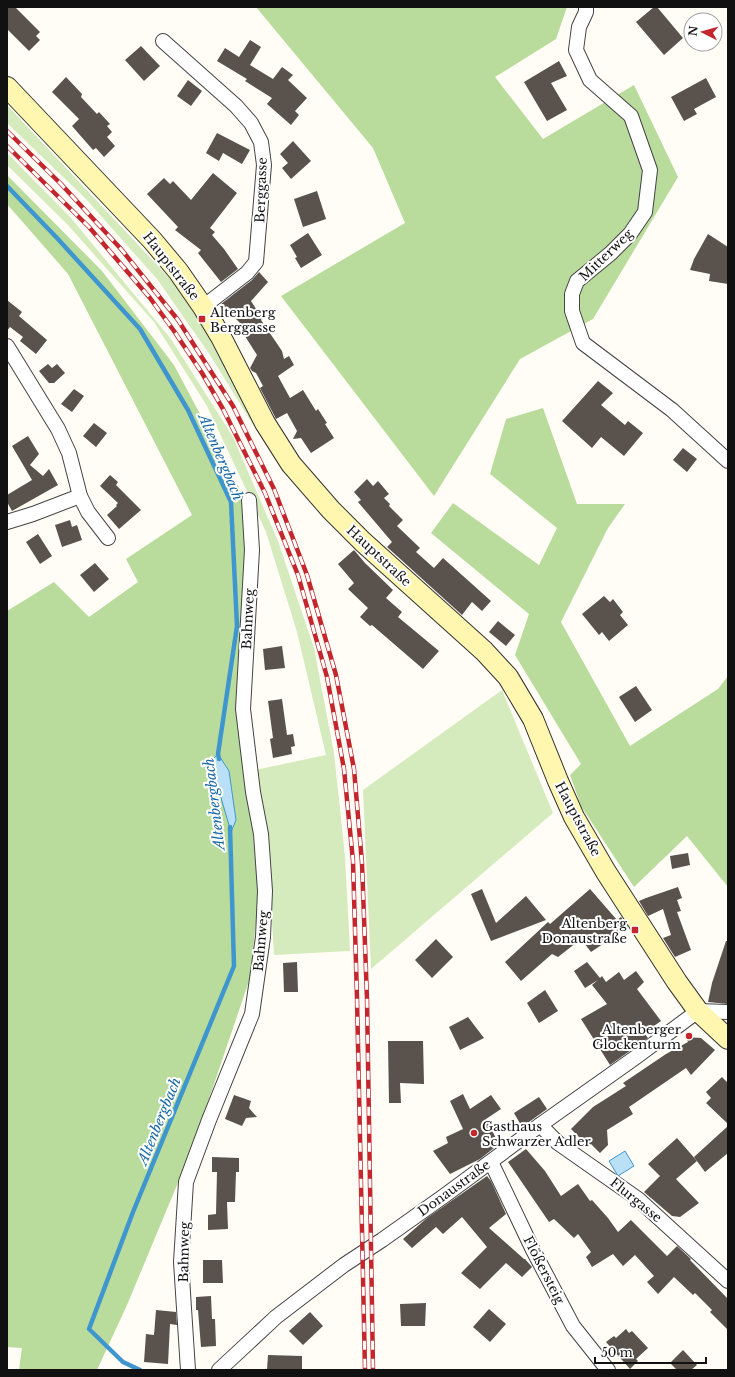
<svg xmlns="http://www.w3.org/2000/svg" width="735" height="1377" viewBox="0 0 735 1377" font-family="'Libre Baskerville',serif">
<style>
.green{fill:#d5ebbd}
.forest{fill:#b9dc9c}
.water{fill:#b9e0f7;stroke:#3f96cf}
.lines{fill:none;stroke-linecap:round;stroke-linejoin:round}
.stream{stroke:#3f96cf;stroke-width:4.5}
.building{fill:#5a524d}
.street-casing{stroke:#444;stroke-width:16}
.secondary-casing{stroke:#333;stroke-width:22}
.street{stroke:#fff;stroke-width:14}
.secondary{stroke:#fff6b0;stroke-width:20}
.rail-casing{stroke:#c4262e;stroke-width:4.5}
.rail{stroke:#fff;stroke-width:3;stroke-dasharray:9;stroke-linecap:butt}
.poi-dot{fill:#c4262e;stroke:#fff;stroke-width:1.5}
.labels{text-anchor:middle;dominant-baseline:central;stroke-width:4;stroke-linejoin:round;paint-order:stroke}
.street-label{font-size:13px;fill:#111;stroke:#fff}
.poi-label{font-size:13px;fill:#111;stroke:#fff;text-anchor:start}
.water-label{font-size:14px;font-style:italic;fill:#1768a6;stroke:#fff}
</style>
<rect width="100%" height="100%" fill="#fffdf5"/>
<g class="green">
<polygon points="7,105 189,299 258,433 210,355 157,279 85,198 7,123"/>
<polygon points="7,153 71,218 171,339 233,437 278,541 314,648 334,753 345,856 350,951 274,955 267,838 255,770 326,755 297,632 266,532 207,406 154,322 67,224 7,165"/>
<polygon points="502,690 553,813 371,969 363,790"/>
</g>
<g class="forest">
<polygon points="256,7 567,7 556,39 495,77 543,139 634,85 678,177 593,319 520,359 434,496 281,296 405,223 373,148"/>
<polygon points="7,175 102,271 174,365 244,497 246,612 238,729 251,812 259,894 250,978 192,1149 127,1305 97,1370 19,1370 22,1348 7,1347 7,611 54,582 89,617 138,582 126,559 192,515 68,274 7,204"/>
<polygon points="543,408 577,504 625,504 608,528 561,622 630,746 718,689 728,676 728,887 687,836 634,887 581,806 570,775 581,764 515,655 529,614 431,533 453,503 539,565 557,528 490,474 506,419"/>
</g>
<g class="water">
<polygon points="218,754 229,771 236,820 231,832 219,791 210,778 211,761"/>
<polygon points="625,1151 634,1166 618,1176 609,1161"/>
</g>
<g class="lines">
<g class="stream">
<polyline points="7,186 57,238 140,329 188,410 231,502 237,626 218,754 219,759"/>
<polyline points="140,1370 123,1362 89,1329 133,1212 234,966 230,827"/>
</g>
</g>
<g class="building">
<polygon points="7,7 15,7 40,32 36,36 40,40 29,51 7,29"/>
<polygon points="654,7 657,7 683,38 664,55 636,22"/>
<polygon points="250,40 261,47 250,65 273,79 282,67 293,75 288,80 307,98 295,111 299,115 291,125 267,104 272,98 245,81 247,79 217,61 225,48 239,57"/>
<polygon points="141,46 160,66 144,81 125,60"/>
<polygon points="559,61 567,76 551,83 567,110 547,121 524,82"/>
<polygon points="66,77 82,94 81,97 97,114 99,112 110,124 107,126 112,132 107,137 115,146 104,157 96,148 93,150 72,126 79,119 52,92"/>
<polygon points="706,78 716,97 694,109 697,114 684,121 671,97"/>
<polygon points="188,80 202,91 191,106 177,96"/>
<polygon points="217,133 250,150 242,164 223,153 219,161 206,153"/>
<polygon points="293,141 311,161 291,179 282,168 288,163 280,154"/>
<polygon points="213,173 237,193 210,228 215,232 212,235 224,249 238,269 221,282 198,253 201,250 175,230 178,227 147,194 164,178 170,184 173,181 191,200"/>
<polygon points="317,191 326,219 303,227 294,199"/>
<polygon points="308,233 322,255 301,268 295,258 297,257 290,245"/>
<polygon points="708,234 728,247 728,284 709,281 710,274 690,270 694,259"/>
<polygon points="259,272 268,282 251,301 262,318 261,320 282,351 284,359 289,356 294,365 278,376 290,398 303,390 316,411 318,409 327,423 325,424 334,438 311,453 301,438 293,439 297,431 287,413 276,419 275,417 260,388 263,386 256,373 252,371 250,368 257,355 238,325 240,323 221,304 252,280"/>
<polygon points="7,300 22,312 19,316 47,340 36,354 20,341 23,337 10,327 7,331"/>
<polygon points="48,364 52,368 57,364 65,373 54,383 49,383 39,371"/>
<polygon points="598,381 613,393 601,405 625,425 628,421 643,433 624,456 601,437 592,448 562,421"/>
<polygon points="74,389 84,396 72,412 61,404"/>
<polygon points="94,423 107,433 96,447 83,436"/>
<polygon points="28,436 39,454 30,465 43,476 49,469 58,485 12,511 7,502 7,495 32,480 12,446"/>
<polygon points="683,448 697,459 687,472 673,460"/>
<polygon points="110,475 118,482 116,485 141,510 119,529 107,515 117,506 116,505 118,503 100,486"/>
<polygon points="367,479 373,486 378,481 389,494 384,498 390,504 389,506 403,520 397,526 420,548 416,552 434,568 443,558 491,601 482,611 472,602 462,615 387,547 392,542 358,502 361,500 354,492"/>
<polygon points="70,520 72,527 77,525 82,540 62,547 55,525"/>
<polygon points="38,534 52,556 40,564 26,542"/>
<polygon points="354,550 365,563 393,590 386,598 402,612 398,617 439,651 423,669 372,625 370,626 360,617 368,608 348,589 354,583 338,564"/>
<polygon points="95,563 109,579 94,592 80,575"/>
<polygon points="604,596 610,602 613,599 623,612 620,615 628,625 609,641 602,632 599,635 582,614"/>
<polygon points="498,621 515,635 506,646 489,632"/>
<polygon points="282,646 285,668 265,670 263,649"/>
<polygon points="636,686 652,710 635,722 619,697"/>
<polygon points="282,699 287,735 293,734 295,746 291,747 292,754 273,758 270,739 273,738 268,701"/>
<polygon points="688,853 690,865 672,869 670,856"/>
<polygon points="678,887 682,898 677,900 681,911 677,912 691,950 675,957 663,938 671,935 663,909 648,916 639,901 646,898"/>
<polygon points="482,889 496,923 526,896 546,920 491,941 471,894"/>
<polygon points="590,889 617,920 621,917 628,927 591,952 581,939 558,957 552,954 521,981 505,962 548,922 550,924"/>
<polygon points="436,939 453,957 432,978 415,960"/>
<polygon points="726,941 728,941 728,1004 708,1002 712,983"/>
<polygon points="297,962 298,992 284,992 283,963"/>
<polygon points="587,962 600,978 602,976 606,982 619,972 624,980 636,971 644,982 637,989 661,1021 644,1033 648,1038 610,1065 581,1019 607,1004 592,985 598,980 585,988 574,971"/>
<polygon points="545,990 558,1011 539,1023 527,1003"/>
<polygon points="468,1017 484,1038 460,1050 449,1027"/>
<polygon points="686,1037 701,1038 715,1050 691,1075 686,1068 629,1107 633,1114 607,1130 608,1145 600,1153 591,1144 588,1146 571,1129 593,1107 626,1086 623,1083 666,1054 688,1042"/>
<polygon points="388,1041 423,1041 424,1084 400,1083 401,1103 389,1103"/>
<polygon points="722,1077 728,1083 728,1124 706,1103 711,1098 706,1092"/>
<polygon points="463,1094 470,1109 491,1095 501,1109 486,1119 499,1144 480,1159 450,1174 433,1151 448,1143 446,1137 463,1129 450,1101"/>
<polygon points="234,1095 251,1101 249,1108 257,1117 246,1118 242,1126 225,1119"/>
<polygon points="539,1097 547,1109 522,1127 514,1113"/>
<polygon points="728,1126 728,1153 705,1172 694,1157"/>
<polygon points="677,1138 697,1161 676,1179 699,1203 680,1217 672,1216 644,1192 660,1176 648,1164"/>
<polygon points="526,1149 545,1171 561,1196 578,1184 590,1201 592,1200 608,1218 618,1232 631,1220 667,1256 677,1246 691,1259 690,1260 728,1299 728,1330 710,1312 712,1310 695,1293 693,1295 674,1277 658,1294 647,1282 654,1276 635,1255 623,1266 613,1254 592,1267 586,1257 591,1252 578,1234 574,1238 554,1219 549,1222 508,1162"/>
<polygon points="212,1157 239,1158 239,1172 236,1172 235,1202 227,1202 228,1229 208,1230 208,1215 216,1214 217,1172 212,1172"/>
<polygon points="487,1176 491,1181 506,1214 489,1228 524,1259 525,1259 532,1267 522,1277 506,1263 480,1289 461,1273 487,1247 462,1217 443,1234 436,1227 412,1248 403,1239 427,1218"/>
<polygon points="203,1260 222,1260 223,1283 203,1283"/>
<polygon points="211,1296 212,1319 215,1319 216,1346 201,1347 198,1310 196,1310 196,1297"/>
<polygon points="426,1303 425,1326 401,1326 400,1304"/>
<polygon points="489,1309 506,1324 490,1342 473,1327"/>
<polygon points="156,1310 176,1312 177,1325 170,1324 168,1364 144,1362 146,1334 154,1335"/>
<polygon points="310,1312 323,1326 303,1345 289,1331"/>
<polygon points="626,1329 629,1333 632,1331 648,1348 636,1359 638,1361 630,1369 606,1342 614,1336 616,1338"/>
<polygon points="683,1350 697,1365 691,1370 677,1370 670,1363"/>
<polygon points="268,1355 302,1356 302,1370 267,1370"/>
</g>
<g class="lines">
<g class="street-casing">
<g id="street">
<polyline points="586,7 586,12 579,27 576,50 590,80 631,116 650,170 645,212 630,234 611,253 577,281 572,294 572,311 583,343 672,410 728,461"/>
<polyline points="163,41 236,106 251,123 261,142 264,165 256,262 247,273 203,307"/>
<polyline points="7,346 58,429 69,453 80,496 88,512 108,538"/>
<polyline points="7,522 33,514 80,496"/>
<polyline points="540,1125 558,1143 638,1199 728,1281"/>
<polyline points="491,1162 533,1250 573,1326 608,1370"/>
<polyline points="188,1370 181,1262 186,1182 209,1120 252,1014 263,937 265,891 261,834 253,792 243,709 252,550 249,500"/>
<polyline points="219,1370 276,1317 344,1265 382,1240 444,1196 540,1125 636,1057 698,1011 728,1012"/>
</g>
</g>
<g class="secondary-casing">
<polyline id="secondary" points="7,87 152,240 178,271 203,307 221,337 265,423 291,464 331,510 363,542 484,651 508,677 533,719 558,781 574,817 606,872 677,982 698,1011 728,1039"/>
</g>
<use href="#street" class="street"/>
<use href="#secondary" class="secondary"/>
<g class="rail-casing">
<g id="rail">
<polyline points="7,131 61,184 121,249 178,320 233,406 274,489 307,575 336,675 354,769 362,863 367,999 373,1370"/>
<polyline points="7,146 89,227 150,298 174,331 202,373 223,409 265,493 298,575 327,677 344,769 353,861 357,998 365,1370"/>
</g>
</g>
<use href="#rail" class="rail"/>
</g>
<g class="poi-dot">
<rect x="198" y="315" width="8" height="8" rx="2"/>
<rect x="631" y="926" width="8" height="8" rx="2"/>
<circle cx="689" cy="1036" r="4"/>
<circle cx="474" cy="1133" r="4"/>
</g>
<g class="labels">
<g class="street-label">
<text transform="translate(261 190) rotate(-88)">Berggasse</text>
<text transform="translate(606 255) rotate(-44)">Mitterweg</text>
<text transform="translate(171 266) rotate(52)">Hauptstraße</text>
<text transform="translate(379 556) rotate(43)">Hauptstraße</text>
<text transform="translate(248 619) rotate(-87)">Bahnweg</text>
<text transform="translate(578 819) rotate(62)">Hauptstraße</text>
<text transform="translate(261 941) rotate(-85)">Bahnweg</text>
<text transform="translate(454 1188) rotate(-36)">Donaustraße</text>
<text transform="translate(636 1200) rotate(39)">Flurgasse</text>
<text transform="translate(184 1252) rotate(-89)">Bahnweg</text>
<text transform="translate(544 1270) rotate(63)">Flößersteig</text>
</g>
<g class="poi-label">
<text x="210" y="312">Altenberg<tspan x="210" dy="15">Berggasse</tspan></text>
<text x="627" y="923" text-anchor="end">Altenberg<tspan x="627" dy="15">Donaustraße</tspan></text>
<text x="681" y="1029" text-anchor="end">Altenberger<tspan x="681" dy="15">Glockenturm</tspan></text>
<text x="482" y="1126">Gasthaus<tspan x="482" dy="15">Schwarzer Adler</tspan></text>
</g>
<g class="water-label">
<text transform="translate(221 457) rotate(67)">Altenbergbach</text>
<text transform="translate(214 804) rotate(-97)">Altenbergbach</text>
<text transform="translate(159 1121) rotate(-68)">Altenbergbach</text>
</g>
</g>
<rect width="735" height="1377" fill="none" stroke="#111111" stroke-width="16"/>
<g transform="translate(703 32) rotate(276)"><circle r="19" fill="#ffffff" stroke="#a0a0a0"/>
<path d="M0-3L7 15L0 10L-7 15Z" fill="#c4262e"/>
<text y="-6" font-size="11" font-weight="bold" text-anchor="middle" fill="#111111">N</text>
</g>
<path d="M595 1357v6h111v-6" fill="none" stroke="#111111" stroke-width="2"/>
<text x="601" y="1357" font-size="12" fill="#111111" stroke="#ffffff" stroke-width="3" paint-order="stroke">50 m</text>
</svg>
